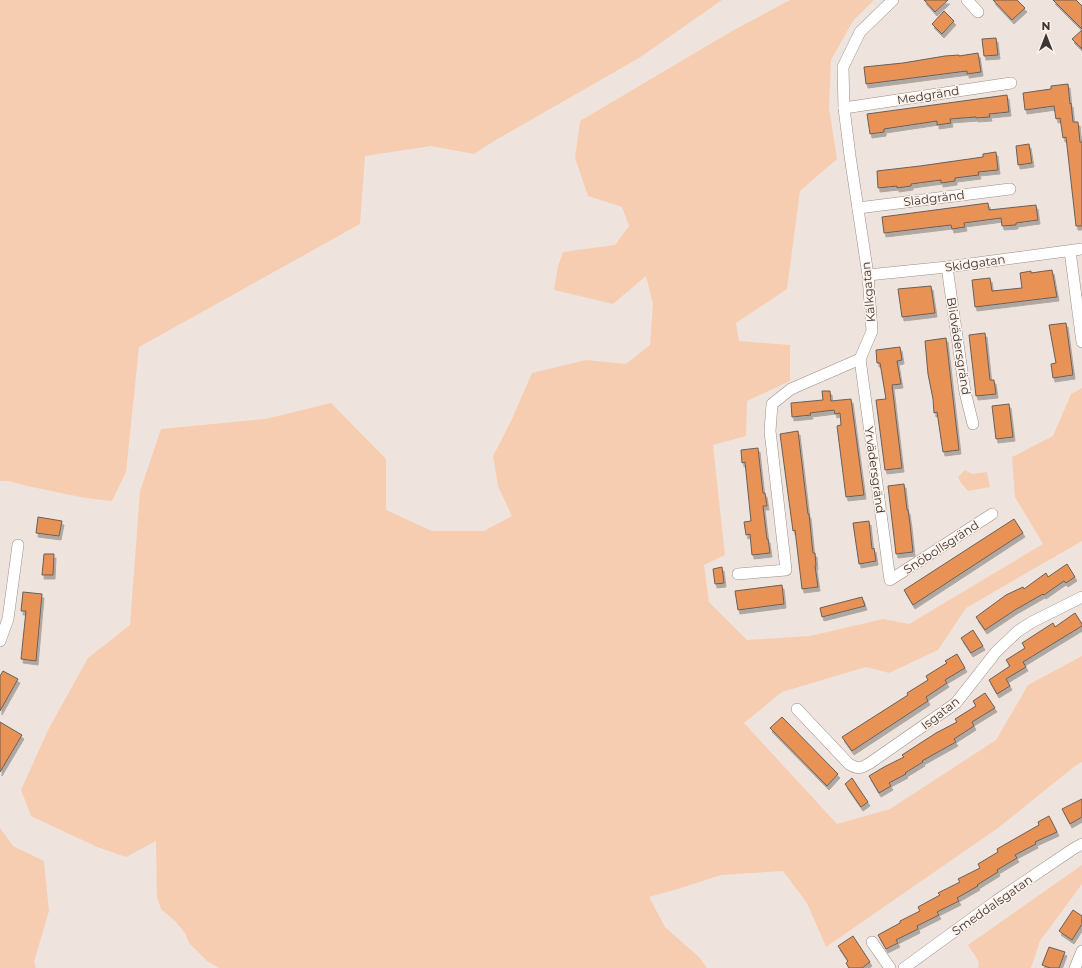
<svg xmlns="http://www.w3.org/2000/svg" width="1082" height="968" viewBox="0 0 1082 968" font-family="Montserrat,sans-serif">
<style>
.green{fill:#f7cdb1}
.building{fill:#e89256;stroke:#685f59;filter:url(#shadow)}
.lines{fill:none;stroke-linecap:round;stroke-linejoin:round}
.minor-casing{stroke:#988e88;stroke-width:12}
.minor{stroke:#fff;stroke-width:11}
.labels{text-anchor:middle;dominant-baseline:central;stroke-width:3;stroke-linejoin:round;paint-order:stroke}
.street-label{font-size:12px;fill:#3c3735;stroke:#fdf1ea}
</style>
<defs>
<filter id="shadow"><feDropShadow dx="2" dy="4" stdDeviation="0" flood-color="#0004"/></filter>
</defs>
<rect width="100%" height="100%" fill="#efe4dd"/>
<g class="green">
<polygon points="0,0 722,0 639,58 494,141 474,154 431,146 365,156 360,224 139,347 126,472 112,501 85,498 27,486 9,481 0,481"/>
<polygon points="790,0 874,0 853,21 831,60 829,108 837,159 800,191 787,289 736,323 739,341 790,345 790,381 747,401 746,436 713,445 725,555 704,565 709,602 747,640 810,636 883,619 909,624 1043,544 1015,497 1012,457 1053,436 1071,394 1082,388 1082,541 966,608 938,650 889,673 866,667 782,692 744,723 837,824 890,809 996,740 1028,685 1082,656 1082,762 1075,766 998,828 826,947 807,903 783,871 721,875 678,889 649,897 665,927 699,957 707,968 219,968 207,961 189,943 185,933 175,921 161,909 157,897 156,841 126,857 97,847 31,816 21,790 48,730 88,658 130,625 140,491 161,429 265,419 331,403 386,459 386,510 432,531 484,531 512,516 498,486 493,456 511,421 532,373 586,360 626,364 650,345 653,304 646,276 613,304 554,290 558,266 563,252 615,245 629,226 622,207 588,196 575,158 580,121 732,31"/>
<polygon points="965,470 972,474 987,472 990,487 968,491 961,483 958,477"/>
<polygon points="0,828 13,846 44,861 49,911 34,962 36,968 0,968"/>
<polygon points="1082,865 1082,884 1040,941 1031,968 978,968 979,962 968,945"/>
</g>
<g class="building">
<polygon points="924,0 948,0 935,12"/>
<polygon points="993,0 1017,0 1025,8 1012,20"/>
<polygon points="1053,0 1076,0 1082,6 1082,29"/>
<polygon points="944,11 954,21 942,34 932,24"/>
<polygon points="1082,30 1082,49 1072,39"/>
<polygon points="996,38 998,55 984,56 982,39"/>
<polygon points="978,53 981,72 967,74 967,71 866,84 864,67 903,63 945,56 959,55 959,56"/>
<polygon points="1068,84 1070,104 1071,103 1073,122 1078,122 1080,142 1082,142 1082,226 1076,226 1066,137 1063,138 1060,118 1056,119 1054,106 1025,110 1023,93 1051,89 1051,86"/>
<polygon points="1007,95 1009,112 989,114 990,117 976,118 976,117 950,119 951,123 937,125 937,121 884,129 884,132 870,134 867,114"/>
<polygon points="1029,144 1032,163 1018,165 1016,146"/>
<polygon points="996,152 998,170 978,172 979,175 955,178 955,181 941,183 941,180 911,184 911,186 897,188 897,186 878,188 877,171 920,166 983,157 983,154"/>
<polygon points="988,203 989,210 1036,205 1038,220 1016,223 1016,225 1002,226 1001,218 964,223 965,227 952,229 951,225 884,233 882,217"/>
<polygon points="1052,270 1057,297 975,307 972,280 990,278 992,291 1022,288 1020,273 1031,271 1031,273"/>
<polygon points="931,286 935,313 902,317 898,289"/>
<polygon points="1066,323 1073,375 1053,378 1051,364 1056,363 1049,325"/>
<polygon points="985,333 990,380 994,380 996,394 976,396 969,335"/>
<polygon points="946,338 959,450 943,452 937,412 934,413 933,399 928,374 925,341"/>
<polygon points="900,347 902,360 897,361 901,384 892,385 902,468 885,470 876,400 886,399 880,363 877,363 876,350"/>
<polygon points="822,391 830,391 831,401 851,399 864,495 846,497 837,426 841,425 840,413 835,414 834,410 810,413 811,415 792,417 791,403 823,400"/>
<polygon points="1009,404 1013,437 996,439 992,406"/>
<polygon points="798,431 808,514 809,514 813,553 815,553 816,566 815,566 818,587 802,589 795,530 793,531 780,434"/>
<polygon points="758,448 763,493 765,493 767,506 763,506 767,539 768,539 770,553 752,555 750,534 746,535 744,522 751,521 745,462 742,463 741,450"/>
<polygon points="904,484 907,510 908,510 910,524 913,552 896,554 888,486"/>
<polygon points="38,517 62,521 59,536 36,533"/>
<polygon points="1014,519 1023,533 913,605 904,590"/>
<polygon points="869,521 872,549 874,548 876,561 859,564 853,523"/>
<polygon points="44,554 54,554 53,575 42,575"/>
<polygon points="1067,564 1075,577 1066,583 1064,581 1044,595 1043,594 1015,610 985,630 976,617 1006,595 1023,587 1024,589 1046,573 1048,577"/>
<polygon points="722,567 724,583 715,584 713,569"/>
<polygon points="782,585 784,604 738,610 735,591"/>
<polygon points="23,592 42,594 36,661 21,659 26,611 21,611"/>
<polygon points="862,597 865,606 822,617 820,608"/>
<polygon points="1075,613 1082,624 1082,626 1023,662 1026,667 1006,679 1010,686 997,694 989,680 1010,666 1006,660 1025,648 1022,643 1053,623 1055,627"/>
<polygon points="973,630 983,646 971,653 961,638"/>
<polygon points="957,654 965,668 945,680 947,683 926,697 928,701 852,751 842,737 908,695 907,693 928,680 926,676 947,663 945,661"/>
<polygon points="3,671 18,679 0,711 0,676"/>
<polygon points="985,693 995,708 972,722 974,726 954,739 956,742 922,761 923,762 905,773 906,774 889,783 891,786 879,793 869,776 884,767 904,757 902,755 936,733 957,722 955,719 976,706 973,701"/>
<polygon points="782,717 838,774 827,786 770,728"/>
<polygon points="0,722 22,735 0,772"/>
<polygon points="852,778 868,802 861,807 845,784"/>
<polygon points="1082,799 1082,817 1070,824 1062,809"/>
<polygon points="1049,816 1057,832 1035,842 1036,844 1015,855 1017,858 997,870 998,872 977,885 978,886 957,898 959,901 937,912 939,915 917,926 918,929 896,940 898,943 886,949 878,935 900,923 900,921 920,911 918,907 940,895 938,893 960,882 958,879 980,868 978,864 998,852 997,849 1039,825 1038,822"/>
<polygon points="1073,910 1082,916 1082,924 1072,940 1059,931"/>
<polygon points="853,936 870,962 862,968 849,968 846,963 848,961 838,946"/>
<polygon points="1049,947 1065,952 1059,968 1050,968 1042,965"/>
</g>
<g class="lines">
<g class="minor-casing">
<g id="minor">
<polyline points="967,0 978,12"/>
<polyline points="844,108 1011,83"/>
<polyline points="858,208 1010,189"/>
<polyline points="1070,251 1082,342"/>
<polyline points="947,267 965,392 973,424"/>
<polyline points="868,275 947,267 1082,249"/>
<polyline points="860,359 890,580 992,514"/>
<polyline points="738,574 786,570 770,431 772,404 791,389 860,359 872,331 868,275 850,156 844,108 843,67 860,32 893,0"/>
<polyline points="0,641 8,619 18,545"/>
<path d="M797 709 849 764C859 770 861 768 870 763L956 703 996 652 1018 631 1032 622 1082 597"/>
<polyline points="872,942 890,968"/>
<polyline points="904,968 996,901 1073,849 1082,844"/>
<polyline points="1075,968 1082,951"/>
</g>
</g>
<use href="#minor" class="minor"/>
</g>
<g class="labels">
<g class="street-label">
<text transform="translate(928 95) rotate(-9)">Medgränd</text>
<text transform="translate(934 198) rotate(-7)">Slädgränd</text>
<text transform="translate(975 263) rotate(-8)">Skidgatan</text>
<text transform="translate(868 292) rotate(-95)">Kälkgatan</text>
<text transform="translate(959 346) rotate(81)">Blidvädersgränd</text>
<text transform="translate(875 470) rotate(82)">Yrvädersgränd</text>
<text transform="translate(941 547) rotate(-33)">Snöbollsgränd</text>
<text transform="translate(940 713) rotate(-38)">Isgatan</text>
<text transform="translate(992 905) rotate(-35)">Smeddalsgatan</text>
</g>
</g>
<g transform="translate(1046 36)" stroke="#fdf1ea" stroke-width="3" paint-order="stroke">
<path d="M0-3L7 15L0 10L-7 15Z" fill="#3c3735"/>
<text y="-6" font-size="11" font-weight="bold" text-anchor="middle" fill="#3c3735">N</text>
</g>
</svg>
